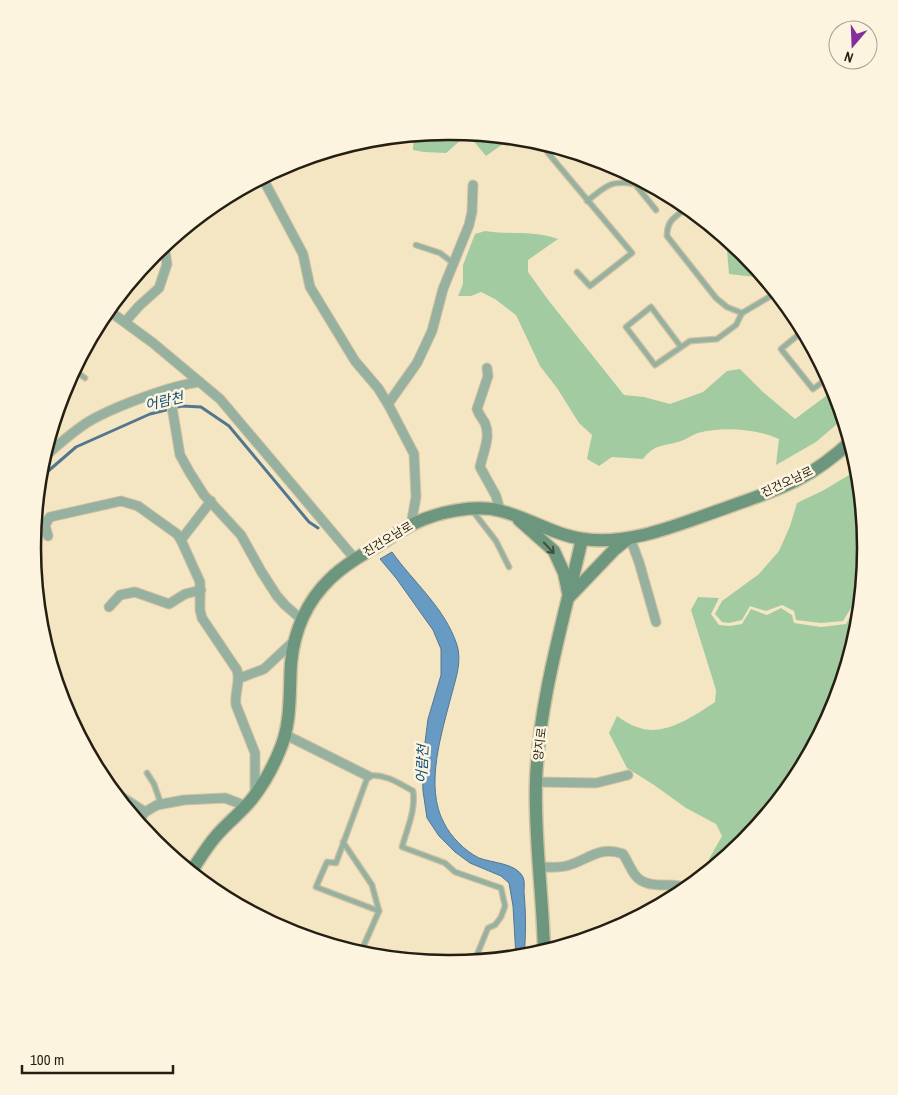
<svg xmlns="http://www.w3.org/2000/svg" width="898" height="1095" viewBox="0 0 898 1095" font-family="'Archivo Narrow','Noto Sans KR',sans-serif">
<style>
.green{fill:#a3cba2}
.water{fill:#679bc4;stroke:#53768f}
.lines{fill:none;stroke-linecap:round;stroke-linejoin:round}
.stream{stroke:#53768f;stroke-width:3}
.lane-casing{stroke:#cfc2a3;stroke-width:7}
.street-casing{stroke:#cfc2a3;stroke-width:11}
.secondary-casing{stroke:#cfc2a3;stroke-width:15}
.lane{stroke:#96b1a0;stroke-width:4.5}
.street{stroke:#96b1a0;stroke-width:9}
.secondary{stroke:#6d967e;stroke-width:12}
.oneway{stroke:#414f3d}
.labels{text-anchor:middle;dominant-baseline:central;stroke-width:5;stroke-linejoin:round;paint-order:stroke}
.street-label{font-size:12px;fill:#241f12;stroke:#fdf4df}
.water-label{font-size:14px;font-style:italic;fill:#0d4c75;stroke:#fdf4df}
.rim{fill:none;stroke:#241f12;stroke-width:2.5}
</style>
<rect width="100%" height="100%" fill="#f5e6c3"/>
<g class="green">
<polygon points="449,131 513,137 486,156 471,138 462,139 446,153 424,152 413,150 414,134"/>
<path d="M485 231C509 235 534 230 558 239L528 260V272L549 301 624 395 644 397 670 404 703 392 727 371 740 369 763 392 795 419 834 390 843 419 816 442 776 465 779 439C757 429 723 426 698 433 692 435 687 439 681 441 664 447 655 443 643 459L612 457 599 466 587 459 592 435 579 423 557 388 540 366 516 315 495 299 481 292 471 296H458L463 284V265L475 234Z"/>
<polygon points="724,237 744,253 764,278 729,274 727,250"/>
<polygon points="849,475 861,506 865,548 861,595 859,595 843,621 821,623 796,620 794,611 782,605 766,611 750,606 742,620 729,623 722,622 715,614 722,601 759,574 779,551 790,526 797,503 824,490"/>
<path d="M698 597 719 598 711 614 719 625 730 626 742 624 751 609 767 615 781 608 792 615 794 623 821 627 846 624 860 599 857 629 834 707 795 779 743 842 714 866 709 859 722 836 716 824 686 808 654 785 627 768 609 733 617 716C623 720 630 725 637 727 663 738 694 716 715 702L716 690 691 610Z"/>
</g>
<path class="water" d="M392 552C414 583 445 608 457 645 462 661 456 678 452 693 442 732 424 786 444 823 451 837 465 851 479 858 492 863 516 863 523 877 525 881 524 888 524 892 526 914 526 935 524 957H516L513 906 509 883 501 876 470 863 455 852 439 836 427 818 423 791 422 766 428 719 441 675V649L433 630 396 578 380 559Z"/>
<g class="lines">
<polyline class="stream" points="39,479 76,447 150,414 182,406 201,407 229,426 309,522 318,528"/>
<g class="lane-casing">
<g id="lane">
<polyline points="543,143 548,153 632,253 590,286 577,272"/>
<path d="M587 201C607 186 609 180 635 184L656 210"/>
<path d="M688 207C675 217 667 220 667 236L716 298 727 307 742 313"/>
<polyline points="416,245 440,253 453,263"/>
<polyline points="803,331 781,349 813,389 828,378"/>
<polyline points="681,347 651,307 626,327 655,365 690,341 717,339 736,325 742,313 776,293"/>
<polyline points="74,370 85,378"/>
<polyline points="472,510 496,541 509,567"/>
<polyline points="147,773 154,784 161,804"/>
<polyline points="343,842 372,885 379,911"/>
<path d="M360 954 379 911 316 887 327 862 336 863 368 776C384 773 399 783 413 791 416 810 407 829 402 847L445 863 455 872 501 888 505 906 501 917 495 925 488 928 474 962"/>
</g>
</g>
<g class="street-casing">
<g id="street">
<polyline points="262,177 303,254 310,287 355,361 378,388 388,404 414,454 416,497 411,525"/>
<polyline points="108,310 153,343 220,399 355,559"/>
<polyline points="125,322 139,306 159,288 167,264 164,245"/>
<path d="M487 368 488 376 477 409C479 415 482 418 485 423 491 438 483 452 480 467L496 496 500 510"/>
<polyline points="169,389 180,455 190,473 204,495 241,535 261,571 277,596 285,605 302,620"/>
<polyline points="388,404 417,363 432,331 443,289 469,225 472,212 473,185"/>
<path d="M43 458C57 446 72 432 88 422 113 407 172 385 200 382"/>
<path d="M48 536 45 525 50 517 121 501 138 506 177 534 181 540 200 582V610L202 618 237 670C241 683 234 692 236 705L255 753V794"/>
<polyline points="630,538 639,562 656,622"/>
<polyline points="181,540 211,501"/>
<polyline points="109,607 120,595 135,592 169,604 185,594 201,590"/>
<polyline points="240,678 264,669 295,640"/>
<polyline points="286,735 368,776"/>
<polyline points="102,778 120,796 145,812"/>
<polyline points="536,782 596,783 628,775"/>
<polyline points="138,822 145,812 157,805 184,800 225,798 246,806"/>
<path d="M538 867C547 867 558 868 566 866 587 861 598 845 623 854 627 860 630 868 635 875 647 891 671 881 688 888"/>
</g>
</g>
<g class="secondary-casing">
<g id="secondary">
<polyline points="519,520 554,551 564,573 568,592"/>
<polyline points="569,597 614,550 629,538"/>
<path d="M191 872C199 860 207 846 217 835 228 822 242 812 252 799 263 785 272 769 279 752 292 723 289 694 291 663 294 631 307 601 330 579 344 565 362 555 379 545 390 538 401 530 413 524 437 512 475 504 501 511 529 518 554 535 583 539 630 546 679 524 723 509 749 499 775 492 799 479 818 469 835 456 850 442"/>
<path d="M544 952C543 895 534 838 536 781 539 699 564 619 582 539"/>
</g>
</g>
<use href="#lane" class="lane"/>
<use href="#street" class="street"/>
<use href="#secondary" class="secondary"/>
</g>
<defs><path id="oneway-shaft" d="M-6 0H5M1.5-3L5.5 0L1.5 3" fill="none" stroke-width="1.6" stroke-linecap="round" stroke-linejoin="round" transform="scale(1.25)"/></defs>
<use class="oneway" href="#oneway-shaft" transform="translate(549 548) rotate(47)"/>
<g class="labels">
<g class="street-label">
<text transform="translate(787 482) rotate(-25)">진건오남로</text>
<text transform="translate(388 539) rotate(-31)">진건오남로</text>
<text transform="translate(540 744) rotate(-83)">양지로</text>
</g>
<g class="water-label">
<text transform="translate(164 401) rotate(-13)">어람천</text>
<text transform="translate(422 764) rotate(-87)">어람천</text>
</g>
</g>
<path d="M0 0H898V1095H0ZM448 140H450A407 407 0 0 1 857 547V548A407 407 0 0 1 450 955H448A407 407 0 0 1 41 548V547A407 407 0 0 1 448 140Z" fill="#fdf4df" fill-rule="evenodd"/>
<path class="rim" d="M448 140H450A407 407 0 0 1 857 547V548A407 407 0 0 1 450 955H448A407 407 0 0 1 41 548V547A407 407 0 0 1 448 140Z"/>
<g transform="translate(853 45) rotate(199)"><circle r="24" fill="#fdf4df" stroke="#a69f8d"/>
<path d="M0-4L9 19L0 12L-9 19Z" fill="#842e9c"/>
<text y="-8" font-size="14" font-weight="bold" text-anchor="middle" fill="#241f12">N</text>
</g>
<path d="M22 1065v8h151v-8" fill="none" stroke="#241f12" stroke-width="2.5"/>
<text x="30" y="1065" font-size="15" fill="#241f12" stroke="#fdf4df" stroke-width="4" paint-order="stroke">100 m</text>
</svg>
